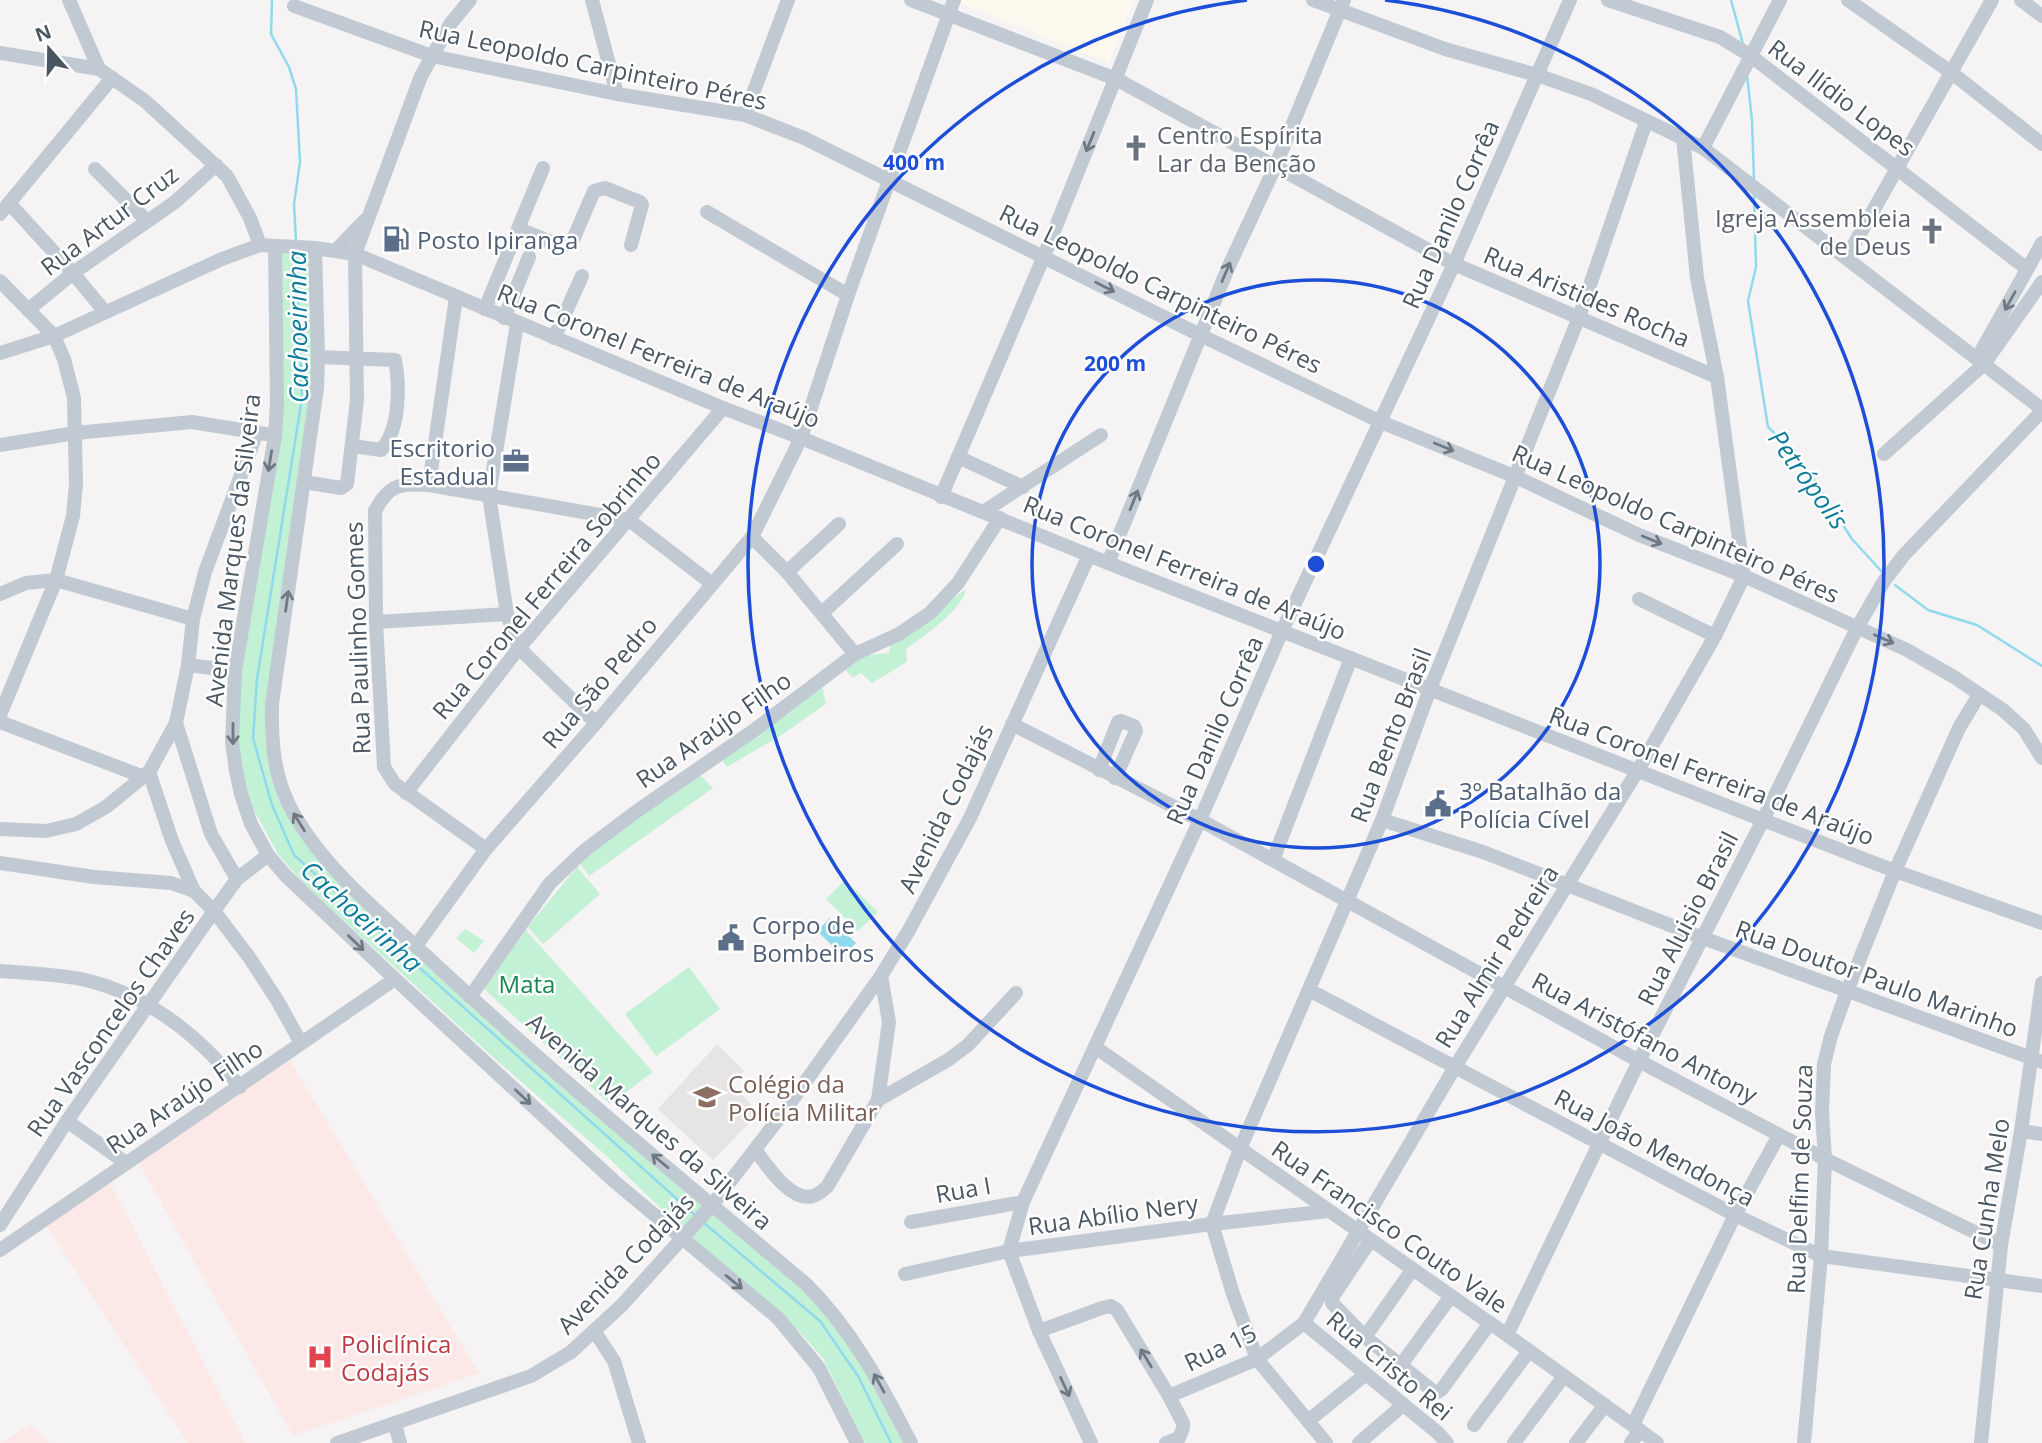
<svg xmlns="http://www.w3.org/2000/svg" width="2042" height="1443" viewBox="0 0 2042 1443" font-family="'Open Sans',sans-serif">
<style>
.commercial{fill:#fdf9ef}
.education{fill:#e6e4e5}
.medical{fill:#fce8e6}
.green{fill:#c3f1d5}
.water{fill:#90daee}
.lines{fill:none;stroke-linecap:round;stroke-linejoin:round}
.stream{stroke:#90daee;stroke-width:2.5}
.minor{stroke:#c1cad2;stroke-width:14}
.oneway{stroke:#6e7983}
.ring{fill:none;stroke:#1d4ed8;stroke-width:3.5}
.labels{text-anchor:middle;dominant-baseline:central;stroke-width:5;stroke-linejoin:round;paint-order:stroke}
.street-label{font-size:24px;fill:#4a5661;stroke:#fff}
.worship-label{font-size:24px;fill:#5b616d;stroke:#fff;text-anchor:start}
.service-label{font-size:24px;fill:#4e5e75;stroke:#fff;text-anchor:start}
.park-label{font-size:24px;fill:#17864f;stroke:#fff}
.education-label{font-size:24px;fill:#785e54;stroke:#fff;text-anchor:start}
.health-label{font-size:24px;fill:#be3a42;stroke:#fff;text-anchor:start}
.water-label{font-size:26px;font-style:italic;fill:#0c7c9b;stroke:#fff}
.centre{fill:#1d4ed8;stroke:#fff;stroke-width:3.5}
.ring-label{font-size:21px;text-anchor:middle;font-weight:bold;fill:#1d4ed8;stroke:#fff;stroke-width:5;stroke-linejoin:round;paint-order:stroke}
</style>
<rect width="100%" height="100%" fill="#f5f3f3"/>
<polygon class="commercial" points="962,0 1134,0 1109,63 961,3"/>
<polygon class="education" points="717,1044 744,1071 733,1085 759,1113 713,1160 658,1109"/>
<g class="medical">
<polygon points="287,1056 479,1373 293,1436 136,1158"/>
<polygon points="109,1181 245,1443 188,1443 46,1225"/>
<polygon points="31,1424 49,1443 1,1443"/>
</g>
<g class="green">
<polygon points="280,250 310,251 313,404 267,690 265,738 270,769 320,858 828,1309 870,1375 906,1443 865,1443 823,1358 797,1329 772,1305 693,1239 601,1151 494,1058 303,883 278,854 248,799 236,740 237,691 283,404"/>
<path d="M966 589C963 609 923 637 906 649L907 662 872 683 861 673 853 678 845 669 861 656 889 653 890 645Z"/>
<polygon points="822,686 826,704 780,736 727,767 721,759"/>
<polygon points="699,774 713,788 589,876 581,865 583,856"/>
<polygon points="577,867 600,894 543,944 528,927"/>
<polygon points="845,880 878,912 858,931 826,899"/>
<polygon points="465,929 484,941 474,953 456,938"/>
<polygon points="525,929 653,1072 610,1104 483,988"/>
<polygon points="689,967 720,1009 656,1056 625,1014"/>
</g>
<polygon class="water" points="830,918 856,943 843,956 817,931"/>
<g class="lines">
<g class="stream">
<polyline points="272,0 271,34 289,67 296,89 300,162 294,204 296,242"/>
<polyline points="1731,0 1743,44"/>
<polyline points="1747,75 1752,120 1754,180"/>
<polyline points="1754,194 1756,267 1748,301 1768,427 1799,457 1852,539 1883,573"/>
<polyline points="296,252 302,398 257,679 253,738 272,805 294,855 697,1217"/>
<polyline points="1895,585 1928,610 1977,625 2042,666"/>
<polyline points="704,1223 820,1321 858,1376 891,1443"/>
</g>
<g class="minor">
<polyline points="69,0 99,69"/>
<polyline points="592,0 617,94"/>
<polyline points="911,0 1116,79 1454,264 1717,377"/>
<polyline points="1313,0 1445,49 1537,75 1591,94 1703,148 2042,409"/>
<polyline points="1608,0 1720,37 1751,56 2027,269"/>
<polyline points="1848,0 1952,73 2042,144"/>
<polyline points="2021,0 2042,16"/>
<polyline points="294,6 432,56 617,94 745,115 804,138 1200,335 1381,422 1516,477 1639,535 1744,576 1907,650 1954,677 2003,710 2024,729 2042,758"/>
<polyline points="0,53 99,69 145,101 227,176 250,218 260,245"/>
<polyline points="745,115 788,0"/>
<polyline points="1703,148 1780,0"/>
<polyline points="95,169 147,221"/>
<polyline points="9,203 73,273 105,312"/>
<polyline points="707,212 848,295"/>
<polyline points="0,214 112,78"/>
<polyline points="519,229 561,246 572,242 594,191 605,188 640,202 642,205 631,245"/>
<polyline points="275,246 277,403 275,436 235,671 232,742 236,771 241,794 251,824 268,855 286,876 395,979 615,1182 778,1318 819,1368 857,1443"/>
<path d="M315 248 318 357 317 388 272 704C271 744 274 781 295 816 329 874 385 917 433 962 553 1074 681 1179 806 1284 852 1330 882 1386 911 1443"/>
<polyline points="336,250 365,220"/>
<polyline points="1847,257 1992,0"/>
<polyline points="0,281 54,336 64,359 74,398 76,484 73,516 56,580 0,715"/>
<polyline points="485,309 543,168"/>
<polyline points="28,310 73,273 175,202 216,165"/>
<polyline points="504,318 529,257"/>
<polyline points="517,324 489,495 507,614 519,648 596,723"/>
<polyline points="554,338 582,276"/>
<polyline points="0,353 54,336 222,259 260,245 315,248 355,254 723,408 801,438 1108,563 1763,820 1895,871 2042,923"/>
<polyline points="1979,355 2042,243"/>
<path d="M318 357 395 360C400 386 400 430 381 450L353 446"/>
<polyline points="0,445 75,433 192,422 266,434"/>
<polyline points="1884,454 1984,364 2042,282"/>
<polyline points="958,457 1023,487"/>
<polyline points="304,482 341,488 347,484 357,400 355,254 421,76 451,23 470,0"/>
<polyline points="429,485 456,297"/>
<polyline points="941,497 1044,256 1147,0"/>
<polyline points="983,512 1101,435"/>
<polyline points="752,537 787,572 855,654"/>
<polyline points="1108,563 1228,268 1275,167 1344,0"/>
<polyline points="787,572 839,524"/>
<polyline points="0,594 26,583 56,580 193,619"/>
<polyline points="1639,599 1715,636"/>
<polyline points="822,613 897,544"/>
<polyline points="376,622 507,614"/>
<polyline points="188,665 235,671"/>
<polyline points="0,722 144,777"/>
<polyline points="176,723 211,834 237,879"/>
<polyline points="1012,724 1200,820 1639,1061 1825,1159 2001,1245"/>
<polyline points="1099,770 1118,722 1121,721 1134,726 1136,731 1115,778"/>
<polyline points="149,772 172,841 194,891"/>
<polyline points="406,793 519,648 723,408"/>
<polyline points="1382,820 1483,852 1703,938 2042,1062"/>
<polyline points="0,829 46,831 76,824 106,807 149,772 176,723 188,665 193,619 205,572 257,432"/>
<path d="M486 849 395 784 384 767 376 622 375 511C389 484 400 483 429 485L629 520 711 583"/>
<polyline points="1273,860 1351,658"/>
<polyline points="0,863 94,877 171,883 194,891 214,911 249,957 277,1000 301,1043"/>
<polyline points="416,946 486,849 596,723 752,537 801,438 848,295 954,0"/>
<path d="M0 971C27 973 54 974 81 979 146 993 200 1036 240 1087"/>
<polyline points="1309,990 1735,1215 1821,1256 2042,1286"/>
<polyline points="470,997 550,883 585,850 637,811 753,731 855,654 899,634 930,613 958,583 1000,518"/>
<polyline points="1095,1047 1507,1335 1657,1443"/>
<polyline points="878,1100 948,1060 968,1045 1016,993"/>
<polyline points="67,1121 126,1163"/>
<polyline points="2021,1131 2042,1134"/>
<path d="M755 1150C767 1165 791 1203 813 1196 818 1195 823 1190 827 1187L878 1100 889 1022 881 976"/>
<polyline points="911,1222 1023,1202"/>
<polyline points="0,1225 67,1121 214,911 237,879 268,855"/>
<polyline points="1370,1241 1333,1296 1332,1303 1365,1337 1433,1391 1438,1392 1442,1389 1490,1323"/>
<polyline points="0,1250 395,979"/>
<polyline points="905,1274 1009,1251 1212,1224 1329,1211"/>
<polyline points="1304,1323 1438,1433 1447,1443"/>
<polyline points="1039,1331 1102,1308 1111,1306 1117,1310 1169,1396 1183,1423 1183,1428 1179,1438 1166,1443"/>
<polyline points="595,1332 614,1361 639,1443"/>
<polyline points="1507,1335 1639,1061 1763,820 1857,628 1884,581 1904,555 2042,411"/>
<polyline points="1365,1337 1412,1270"/>
<polyline points="1401,1365 1451,1296"/>
<polyline points="1169,1396 1257,1359 1304,1323 1455,1067 1638,770 1715,636 1744,576 1717,377 1697,278 1683,138"/>
<polyline points="1308,1421 1366,1374"/>
<polyline points="395,1424 400,1443"/>
<polyline points="1474,1425 1529,1351"/>
<polyline points="1633,1425 1735,1215 1779,1135"/>
<polyline points="337,1443 531,1376 571,1352 622,1305 712,1205 783,1113 881,976 909,930 970,818 1089,555"/>
<polyline points="1091,1443 1039,1331 1009,1251 1023,1202 1200,820 1282,631 1454,264 1570,0"/>
<polyline points="1326,1443 1257,1359 1233,1294 1212,1224 1240,1149 1382,820 1430,689 1579,317 1646,122"/>
<polyline points="1359,1443 1403,1405"/>
<polyline points="1514,1443 1564,1376"/>
<polyline points="1576,1443 1605,1405"/>
<polyline points="1631,1443 1640,1430"/>
<polyline points="1804,1443 1821,1256 1825,1159 1822,1112 1824,1064 1831,1036 1847,991 1895,871 1959,728 1979,695"/>
<polyline points="1981,1443 2001,1245 2021,1131 2042,983"/>
</g>
</g>
<defs><path id="oneway-shaft" d="M-6 0H5M1.5-3L5.5 0L1.5 3" fill="none" stroke-width="1.6" stroke-linecap="round" stroke-linejoin="round" transform="scale(1.75)"/></defs>
<g class="oneway">
<use href="#oneway-shaft" transform="translate(1090 142) rotate(112)"/>
<use href="#oneway-shaft" transform="translate(1226 272) rotate(-67)"/>
<use href="#oneway-shaft" transform="translate(1105 287) rotate(27)"/>
<use href="#oneway-shaft" transform="translate(2010 301) rotate(119)"/>
<use href="#oneway-shaft" transform="translate(1444 447) rotate(22)"/>
<use href="#oneway-shaft" transform="translate(270 461) rotate(99)"/>
<use href="#oneway-shaft" transform="translate(1134 500) rotate(-68)"/>
<use href="#oneway-shaft" transform="translate(1652 540) rotate(22)"/>
<use href="#oneway-shaft" transform="translate(287 601) rotate(-82)"/>
<use href="#oneway-shaft" transform="translate(1884 639) rotate(24)"/>
<use href="#oneway-shaft" transform="translate(233 734) rotate(90)"/>
<use href="#oneway-shaft" transform="translate(299 822) rotate(-122)"/>
<use href="#oneway-shaft" transform="translate(356 943) rotate(44)"/>
<use href="#oneway-shaft" transform="translate(523 1097) rotate(43)"/>
<use href="#oneway-shaft" transform="translate(660 1161) rotate(-140)"/>
<use href="#oneway-shaft" transform="translate(734 1282) rotate(39)"/>
<use href="#oneway-shaft" transform="translate(1146 1358) rotate(-121)"/>
<use href="#oneway-shaft" transform="translate(879 1383) rotate(-119)"/>
<use href="#oneway-shaft" transform="translate(1065 1387) rotate(65)"/>
</g>
<g class="ring">
<circle cx="1316" cy="564" r="284"/>
<path d="M1385 0A568 568 0 1 1 1247 0"/>
</g>
<defs>
<g id="church-bare" transform="scale(2.1)"><path d="M-1.2-6h2.4v3.5h3.3v2.4h-3.3V6h-2.4V-.1h-3.3v-2.4h3.3Z" fill="#6b7280" stroke="#fff" stroke-width="2.5" paint-order="stroke"/></g>
<g id="fuel-bare" transform="scale(2.1)"><path d="M-5.5-6h7V0h2V4h1.3V-2.5L3-4.5l.8-.8L6-3V5H2.5V1h-1V6h-7ZM-4.2-4.7v3.2H.2V-4.7Z" fill="#5c6f8a" stroke="#fff" stroke-width="2.5" paint-order="stroke"/></g>
<g id="office-bare" transform="scale(2.1)"><path d="M-6-3h4V-5.5h4V-3h4V5H-6ZM-1-4.5V-3h2v-1.5ZM-6 0V1H6V0Z" fill="#5c6f8a" stroke="#fff" stroke-width="2.5" paint-order="stroke"/></g>
<g id="civic-bare" transform="scale(2.1)"><path d="M-.6-6.5H3V-4.5H.6V-3L4-1V1h2V6H-6V1h2V-1L-.6-3ZM-1.2 2.5V6h2.4V2.5Z" fill="#5c6f8a" stroke="#fff" stroke-width="2.5" paint-order="stroke"/></g>
<g id="school-bare" transform="scale(2.1)"><path d="M0-5L7-2L0 1L-7-2ZM-4 1L0 2.5L4 1V4Q0 6-4 4Z" fill="#8d6e63" stroke="#fff" stroke-width="2.5" paint-order="stroke"/></g>
<g id="hospital-bare" transform="scale(2.1)"><path d="M-5-5h3v3.5h4V-5h3V5h-3V1.5h-4V5h-3Z" fill="#e0444e" stroke="#fff" stroke-width="2.5" paint-order="stroke"/></g>
</defs>
<g fill-rule="evenodd">
<use href="#church-bare" x="1136" y="148"/>
<use href="#church-bare" x="1932" y="231"/>
<use href="#fuel-bare" x="396" y="239"/>
<use href="#office-bare" x="516" y="461"/>
<use href="#civic-bare" x="1438" y="804"/>
<use href="#civic-bare" x="731" y="938"/>
<use href="#school-bare" x="707" y="1097"/>
<use href="#hospital-bare" x="320" y="1357"/>
</g>
<g class="labels">
<g class="street-label">
<text transform="translate(593 64) rotate(12)">Rua Leopoldo Carpinteiro Péres</text>
<text transform="translate(1842 97) rotate(37)">Rua Ilídio Lopes</text>
<text transform="translate(1450 214) rotate(-66)">Rua Danilo Corrêa</text>
<text transform="translate(109 220) rotate(-37)">Rua Artur Cruz</text>
<text transform="translate(1161 288) rotate(26)">Rua Leopoldo Carpinteiro Péres</text>
<text transform="translate(1587 296) rotate(23)">Rua Aristides Rocha</text>
<text transform="translate(659 355) rotate(22)">Rua Coronel Ferreira de Araújo</text>
<text transform="translate(1676 523) rotate(24)">Rua Leopoldo Carpinteiro Péres</text>
<text transform="translate(232 550) rotate(-83)">Avenida Marques da Silveira</text>
<text transform="translate(1185 567) rotate(22)">Rua Coronel Ferreira de Araújo</text>
<text transform="translate(546 585) rotate(-50)">Rua Coronel Ferreira Sobrinho</text>
<text transform="translate(357 638) rotate(-92)">Rua Paulinho Gomes</text>
<text transform="translate(599 682) rotate(-50)">Rua São Pedro</text>
<text transform="translate(713 729) rotate(-35)">Rua Araújo Filho</text>
<text transform="translate(1214 730) rotate(-66)">Rua Danilo Corrêa</text>
<text transform="translate(1390 735) rotate(-69)">Rua Bento Brasil</text>
<text transform="translate(1712 775) rotate(21)">Rua Coronel Ferreira de Araújo</text>
<text transform="translate(945 808) rotate(-64)">Avenida Codajás</text>
<text transform="translate(1687 918) rotate(-63)">Rua Aluisio Brasil</text>
<text transform="translate(1496 956) rotate(-58)">Rua Almir Pedreira</text>
<text transform="translate(1877 978) rotate(20)">Rua Doutor Paulo Marinho</text>
<text transform="translate(110 1022) rotate(-55)">Rua Vasconcelos Chaves</text>
<text transform="translate(1645 1037) rotate(28)">Rua Aristófano Antony</text>
<text transform="translate(184 1096) rotate(-34)">Rua Araújo Filho</text>
<text transform="translate(650 1121) rotate(41)">Avenida Marques da Silveira</text>
<text transform="translate(1655 1147) rotate(28)">Rua João Mendonça</text>
<text transform="translate(1799 1179) rotate(-88)">Rua Delfim de Souza</text>
<text transform="translate(963 1189) rotate(-10)">Rua I</text>
<text transform="translate(1986 1209) rotate(-81)">Rua Cunha Melo</text>
<text transform="translate(1113 1214) rotate(-8)">Rua Abílio Nery</text>
<text transform="translate(1390 1226) rotate(35)">Rua Francisco Couto Vale</text>
<text transform="translate(625 1263) rotate(-46)">Avenida Codajás</text>
<text transform="translate(1220 1347) rotate(-26)">Rua 15</text>
<text transform="translate(1390 1365) rotate(40)">Rua Cristo Rei</text>
</g>
<g class="worship-label">
<text x="1157" y="134">Centro Espírita<tspan x="1157" dy="28">Lar da Benção</tspan></text>
<text x="1911" y="217" text-anchor="end">Igreja Assembleia<tspan x="1911" dy="28">de Deus</tspan></text>
</g>
<g class="service-label">
<text x="417" y="239">Posto Ipiranga</text>
<text x="495" y="447" text-anchor="end">Escritorio<tspan x="495" dy="28">Estadual</tspan></text>
<text x="1459" y="790">3º Batalhão da<tspan x="1459" dy="28">Polícia Cível</tspan></text>
<text x="752" y="924">Corpo de<tspan x="752" dy="28">Bombeiros</tspan></text>
</g>
<g class="park-label">
<text x="527" y="983">Mata</text>
</g>
<g class="education-label">
<text x="728" y="1083">Colégio da<tspan x="728" dy="28">Polícia Militar</tspan></text>
</g>
<g class="health-label">
<text x="341" y="1343">Policlínica<tspan x="341" dy="28">Codajás</tspan></text>
</g>
<g class="water-label">
<text transform="translate(297 327) rotate(-91)">Cachoeirinha</text>
<text transform="translate(1809 479) rotate(54)">Petrópolis</text>
<text transform="translate(362 916) rotate(42)">Cachoeirinha</text>
</g>
</g>
<circle cx="1316" cy="564" r="10" class="centre"/>
<g class="ring-label">
<text x="914" y="170">400 m</text>
<text x="1115" y="371">200 m</text>
</g>
<g transform="translate(49 49) rotate(340)" stroke="#ffffff" stroke-width="5" paint-order="stroke">
<path d="M0-5L12 26L0 18L-12 26Z" fill="#4a5661"/>
<text y="-10" font-size="19" font-weight="bold" text-anchor="middle" fill="#4a5661">N</text>
</g>
</svg>
